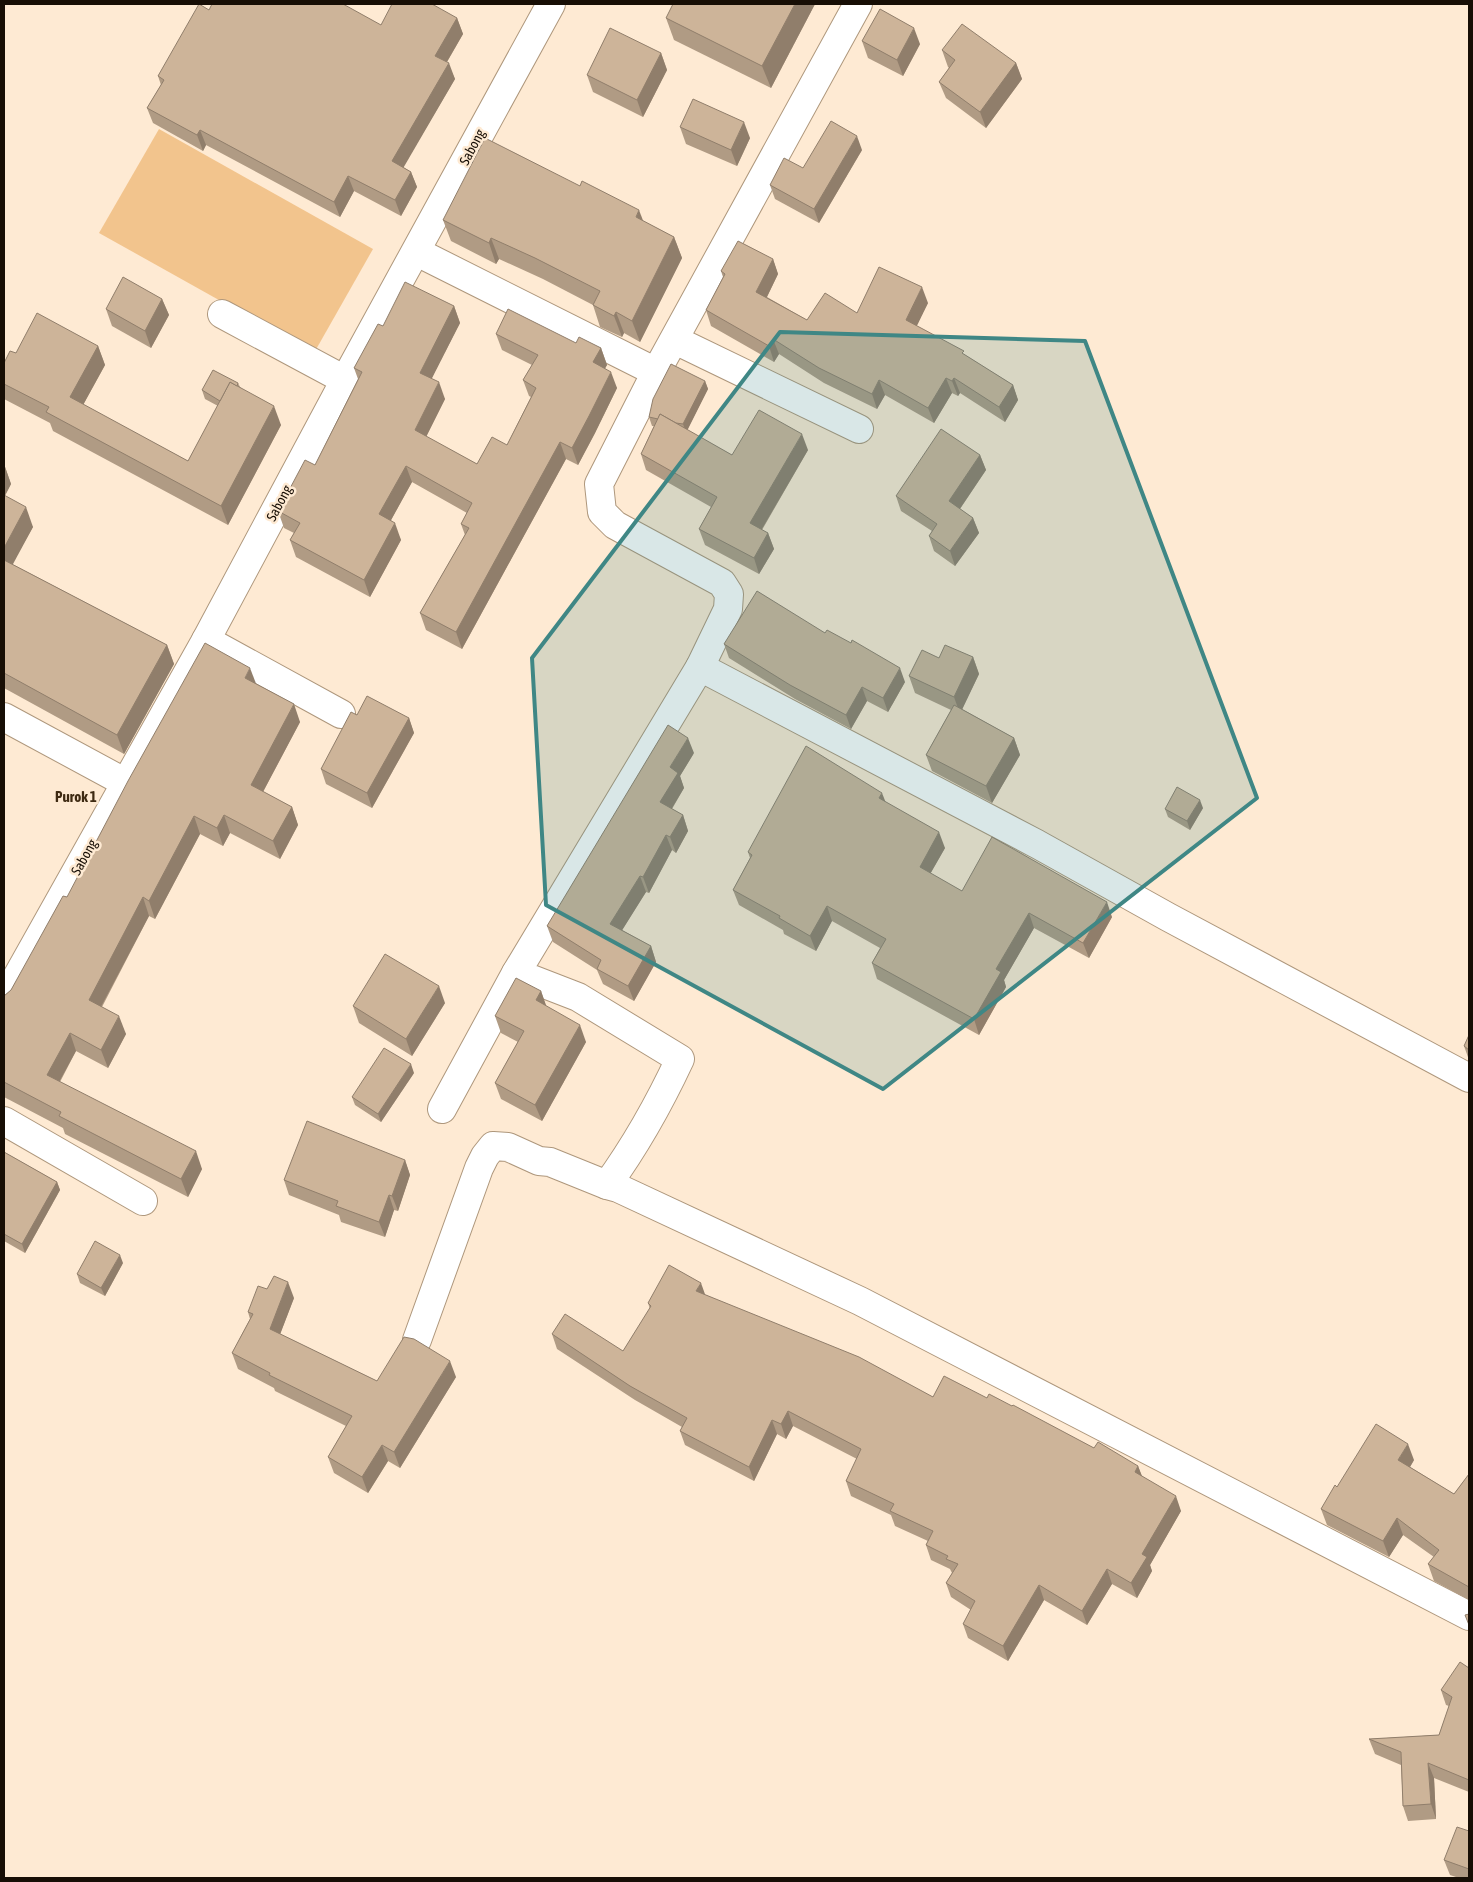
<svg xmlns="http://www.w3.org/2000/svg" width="1473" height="1882" viewBox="0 0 1473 1882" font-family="'Asap Condensed',sans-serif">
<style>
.green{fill:#f2c48d}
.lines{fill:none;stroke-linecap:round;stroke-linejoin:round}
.minor-casing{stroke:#ae977c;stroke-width:30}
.minor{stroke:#fff;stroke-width:28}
.wall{fill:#b09b84}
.shaded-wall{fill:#907e6b}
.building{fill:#cdb499;stroke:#907e6b}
.marked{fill:#3f8785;fill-opacity:0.2;stroke:#3f8785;stroke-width:4;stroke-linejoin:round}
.labels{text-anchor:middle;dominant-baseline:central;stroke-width:5;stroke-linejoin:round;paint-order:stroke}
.street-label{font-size:14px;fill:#170e05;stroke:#feead3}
.neighbourhood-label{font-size:15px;font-weight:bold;fill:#3e2a12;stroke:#feead3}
</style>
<rect width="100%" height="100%" fill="#feead3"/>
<polygon class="green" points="159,129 373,249 314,353 99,233"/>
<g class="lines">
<g class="minor-casing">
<g id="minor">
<path d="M858 4 656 372 599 484 602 512 615 525 722 583 729 594 728 609 700 667 516 973 578 997 680 1059C659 1104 636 1145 607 1185L618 1188 860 1301 1469 1616"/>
<polyline points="417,252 656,372"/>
<polyline points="222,314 345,380"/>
<polyline points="675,340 859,429"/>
<polyline points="206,640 341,714"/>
<polyline points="700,667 1037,844 1168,917 1469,1078"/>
<polyline points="4,717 126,783"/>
<polyline points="4,1000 206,640 345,380 551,4"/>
<polyline points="442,1109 516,973"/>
<polyline points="4,1121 143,1201"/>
<polyline points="417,1340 479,1168 485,1156 493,1146 508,1147 539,1161 550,1162 607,1185"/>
</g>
</g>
<use href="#minor" class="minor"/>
</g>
<g class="wall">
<polygon points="815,4 771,88 674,40 666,18"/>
<polygon points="209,10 381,25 457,18 463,34 447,62 455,79 403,167 411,172 417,187 401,216 354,191 340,217 206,145 203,151 153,123 147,108 161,85 158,76"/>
<polygon points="862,41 920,44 903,76 868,58"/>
<polygon points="942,50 1016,63 1022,79 986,128 946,98 939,82 949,68 948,67"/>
<polygon points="661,53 667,70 643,117 593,92 587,75"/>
<polygon points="680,127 750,138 737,166 686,144"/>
<polygon points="862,150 819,223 775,199 770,185 803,168"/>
<polygon points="443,220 643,221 674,237 682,258 640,342 624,333 622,337 600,327 593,305 543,279 499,259 496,264 451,241"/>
<polygon points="773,259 778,274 767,297 807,320 928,303 916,326 965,355 1013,385 1018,400 1005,422 960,393 958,396 952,393 934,423 885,395 877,409 824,383 779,354 774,362 711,326 706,310 723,277 721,271"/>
<polygon points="162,299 169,315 151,348 112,326 106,309"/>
<polygon points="454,306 460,323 431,379 445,399 426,437 477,464 507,445 531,397 529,396 523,380 532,365 502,350 496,334 576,343 601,348 607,365 605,368 617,388 595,433 578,465 566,459 462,649 426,630 420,613 465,535 461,524 467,513 412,482 391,520 401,540 370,597 296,557 290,540 294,533 284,528 278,511 315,465 358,379 354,368 383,326"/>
<polygon points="98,346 105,365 83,405 188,461 218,406 205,399 202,390 238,383 240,387 281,425 228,525 53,431 50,423 4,399 4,363 16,353"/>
<polygon points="705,381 708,389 687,430 732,455 808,450 762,530 768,533 774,549 759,574 705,545 699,529 711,507 646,470 641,454 654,426 652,426 649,417"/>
<polygon points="980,455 986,470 960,509 973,518 979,533 955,566 934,551 929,536 932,531 901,511 896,496"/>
<polygon points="4,464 11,484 5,496 33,527 12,564 167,645 174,664 124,754 4,688"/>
<polygon points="724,644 905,682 888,712 867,701 851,729 795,699 729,658"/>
<polygon points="973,657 979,674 962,709 1014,738 1020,755 992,803 932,771 926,755 951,710 915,693 909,676 939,658"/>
<polygon points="257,684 300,722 263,792 292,807 298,825 280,859 230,833 223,846 200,834 155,919 149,916 102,1007 126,1034 108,1068 76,1051 60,1082 202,1169 188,1197 65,1134 63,1128 4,1097 4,996 11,990 67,897"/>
<polygon points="357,715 409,718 414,733 372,808 326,784 321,769"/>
<polygon points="694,753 680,776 684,788 672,809 683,815 688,831 676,853 672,850 649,893 646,892 622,930 651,946 656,962 634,1001 603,984 597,970 553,942 547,926"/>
<polygon points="886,802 945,848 930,874 962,891 1112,917 1089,958 1034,928 1004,980 1006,987 979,1035 877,979 872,963 880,948 832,921 816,951 784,934 783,930 739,905 733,890 750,858 748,852"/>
<polygon points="1203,808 1190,830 1168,817 1165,809"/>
<polygon points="541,991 546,1006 586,1042 542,1121 501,1099 495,1083 518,1042 501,1033 495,1016"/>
<polygon points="445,1003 412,1056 359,1023 353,1006"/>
<polygon points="1469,1035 1469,1060 1464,1046"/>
<polygon points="414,1073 381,1122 355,1105 352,1097"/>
<polygon points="4,1152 57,1182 60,1190 25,1253 4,1241"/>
<polygon points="405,1160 410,1175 398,1211 394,1210 385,1237 341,1222 339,1215 289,1195 284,1180"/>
<polygon points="123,1263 105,1296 80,1283 77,1274"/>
<polygon points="706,1295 933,1397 987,1398 1012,1406 1094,1448 1138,1466 1142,1477 1181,1511 1150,1565 1152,1571 1137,1598 1112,1584 1087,1625 1044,1600 1008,1661 968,1638 963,1624 971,1610 951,1597 946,1583 952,1573 950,1569 931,1560 926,1545 928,1541 895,1526 891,1515 851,1496 846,1481 857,1459 793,1426 786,1439 777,1434 754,1481 685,1445 680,1431 682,1427 635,1400 557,1349 552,1334 623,1351 650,1309 648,1303"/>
<polygon points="294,1298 280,1334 377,1381 456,1377 400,1468 388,1461 368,1493 334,1473 328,1457 346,1426 275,1391 274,1388 238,1369 232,1353 250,1319 248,1312"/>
<polygon points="1414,1460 1410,1467 1454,1494 1469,1474 1469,1600 1434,1581 1428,1564 1434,1557 1403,1535 1389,1557 1327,1525 1321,1509 1337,1487"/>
<polygon points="1469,1668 1469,1792 1434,1778 1436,1819 1408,1821 1403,1806 1401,1765 1375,1754 1369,1739 1439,1735 1449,1706 1446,1705 1441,1690"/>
<polygon points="1469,1831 1469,1878 1459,1878 1450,1875 1444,1860"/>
</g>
<g class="shaded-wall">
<polygon points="795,4 815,4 771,88 762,66"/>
<polygon points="457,18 463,34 441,72 435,56"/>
<polygon points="914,28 920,44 903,76 897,60"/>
<polygon points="661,53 667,70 643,117 637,100"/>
<polygon points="449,63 455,79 398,177 392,161"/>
<polygon points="1016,63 1022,79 986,128 980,112"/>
<polygon points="744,122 750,138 737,166 731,150"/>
<polygon points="200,130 206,145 203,151 197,135"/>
<polygon points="857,136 862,150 819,223 814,209"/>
<polygon points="411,172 417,187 401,216 395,200"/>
<polygon points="348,176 354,191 340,217 334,202"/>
<polygon points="639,210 647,231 636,217"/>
<polygon points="674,237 682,258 640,342 632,321"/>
<polygon points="491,238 499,259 496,264 489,243"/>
<polygon points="773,259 778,274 762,307 756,292"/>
<polygon points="922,287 928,303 912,336 906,320"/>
<polygon points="162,299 169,315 151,348 145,331"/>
<polygon points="454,306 460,323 426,390 420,373"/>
<polygon points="616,312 624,333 622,337 614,316"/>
<polygon points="773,339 779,354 774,362 769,346"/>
<polygon points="98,346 105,365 77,416 70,397"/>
<polygon points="601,348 607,365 599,379 593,362"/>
<polygon points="611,372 617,388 595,433 578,465 572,448"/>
<polygon points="946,378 952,393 934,423 928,408"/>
<polygon points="954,378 960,393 958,396 952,381"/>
<polygon points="879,380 885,395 877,409 872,394"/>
<polygon points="705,381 708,389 686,433 683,424"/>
<polygon points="439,382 445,399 421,447 415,430"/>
<polygon points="1013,385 1018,400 1005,422 999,407"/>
<polygon points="274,406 281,425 228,525 221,506"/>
<polygon points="802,434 808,450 756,539 750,523"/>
<polygon points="560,442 566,459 462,649 456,632"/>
<polygon points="980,455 986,470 955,516 949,501"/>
<polygon points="4,464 11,484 4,497"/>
<polygon points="406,466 412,482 385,531 379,514"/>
<polygon points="26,507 33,527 6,577 4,572 4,548"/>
<polygon points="973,518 979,533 955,566 950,551"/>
<polygon points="395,523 401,540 370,597 364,580"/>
<polygon points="768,533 774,549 759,574 754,558"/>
<polygon points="167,645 174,664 124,754 117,735"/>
<polygon points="973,657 979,674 960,714 954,697"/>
<polygon points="250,668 257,686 245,678"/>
<polygon points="900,668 905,682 888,712 883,698"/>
<polygon points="862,687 867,701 851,729 846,715"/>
<polygon points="294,704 300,722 257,803 251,785"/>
<polygon points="409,718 414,733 372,808 367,793"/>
<polygon points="688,738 694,753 680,776 684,788 666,818 660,802 670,767"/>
<polygon points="1014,738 1020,755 992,803 986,786"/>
<polygon points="882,793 888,808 879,798"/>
<polygon points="1200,800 1203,808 1190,830 1187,821"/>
<polygon points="292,807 298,825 280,859 273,841"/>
<polygon points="224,815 230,833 223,846 217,828"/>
<polygon points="683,815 688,831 676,853 670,837"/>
<polygon points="194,816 200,834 155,919 149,901"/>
<polygon points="939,832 945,848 925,883 920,867"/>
<polygon points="666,835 672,850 649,893 643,877"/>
<polygon points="640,876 646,892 616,940 610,924"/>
<polygon points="143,897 149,916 95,1018 89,1000"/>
<polygon points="1107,902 1112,917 1089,958 1083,943"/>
<polygon points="827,906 832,921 816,951 810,936"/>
<polygon points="1029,913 1034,928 1004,980 1006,987 979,1035 974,1019 996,969"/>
<polygon points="651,946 656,962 634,1001 628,986"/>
<polygon points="439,986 445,1003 412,1056 406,1039"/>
<polygon points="541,991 547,1008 536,1000"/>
<polygon points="119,1016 126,1034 108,1068 101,1050"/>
<polygon points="580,1025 586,1042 542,1121 535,1105"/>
<polygon points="70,1033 76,1051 53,1093 47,1075"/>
<polygon points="411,1064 414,1073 381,1122 378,1114"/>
<polygon points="196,1151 202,1169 188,1197 181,1179"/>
<polygon points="405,1160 410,1175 398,1211 392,1196"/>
<polygon points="57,1182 60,1190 25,1253 22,1244"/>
<polygon points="389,1195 394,1210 385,1237 379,1222"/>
<polygon points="120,1255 123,1263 105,1296 101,1288"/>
<polygon points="288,1282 294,1298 276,1345 270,1329"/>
<polygon points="701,1283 706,1297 696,1291"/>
<polygon points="450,1361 456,1377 400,1468 394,1452"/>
<polygon points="788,1411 793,1426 786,1439 781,1424"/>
<polygon points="772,1420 777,1434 754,1481 749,1467"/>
<polygon points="1408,1444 1414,1460 1404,1477 1398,1460"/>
<polygon points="382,1445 388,1461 368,1493 362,1477"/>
<polygon points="1138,1466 1144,1481 1135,1472"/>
<polygon points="1176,1496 1181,1511 1150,1565 1152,1571 1137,1598 1131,1583 1142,1554"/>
<polygon points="1397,1518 1403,1535 1389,1557 1383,1541"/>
<polygon points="1107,1569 1112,1584 1087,1625 1082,1611"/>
<polygon points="1039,1585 1044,1600 1008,1661 1003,1646"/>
<polygon points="1428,1763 1434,1778 1436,1819 1431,1804"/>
</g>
<g class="building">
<polygon points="199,4 209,10 212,4 343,4 381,25 392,4 432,4 457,18 435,56 449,63 392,161 411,172 395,200 348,176 334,202 200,130 197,135 147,108 164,80 158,76"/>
<polygon points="673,4 795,4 762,66 666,18"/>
<polygon points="880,9 914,28 897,60 862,41"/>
<polygon points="962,24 1016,63 980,112 939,82 955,60 942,50"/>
<polygon points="610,28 661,53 637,100 587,75"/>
<polygon points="693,99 744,122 731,150 680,127"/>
<polygon points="831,121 857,136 814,209 770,185 784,158 803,168"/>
<polygon points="485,138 580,186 582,181 639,210 636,217 674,237 632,321 616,312 614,316 593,305 600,291 535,258 491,238 489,243 443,220"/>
<polygon points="738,241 773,259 756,292 807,320 825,293 857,313 879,267 922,287 906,320 964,351 962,353 1013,385 999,407 954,378 952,381 946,378 928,408 879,380 872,394 819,368 773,339 769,346 706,310 725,274 721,271"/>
<polygon points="123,277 162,299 145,331 106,309"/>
<polygon points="405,282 454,306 420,373 439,382 415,430 477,464 492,437 507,445 536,388 523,380 538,355 496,334 508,309 576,343 579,337 601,348 593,362 611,372 589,416 572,448 560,442 456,632 420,613 469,528 461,524 472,503 406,466 379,514 395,523 364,580 290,540 300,523 278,511 305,460 315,465 362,372 354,368 378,324 383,326"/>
<polygon points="37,313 98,346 70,397 188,461 230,382 274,406 221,506 46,412 49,407 4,384 4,363 10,351 16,353"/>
<polygon points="671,364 705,381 683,424 676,423 660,414 658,419 649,417 653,399"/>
<polygon points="213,370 238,383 237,386 230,382 220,401 202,390"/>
<polygon points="759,410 802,434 750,523 768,533 754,558 699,529 717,497 641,454 660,414 732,455"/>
<polygon points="941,429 980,455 949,501 973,518 950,551 929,536 937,524 896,496"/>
<polygon points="4,495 26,507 4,548"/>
<polygon points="4,560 167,645 117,735 4,673"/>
<polygon points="757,591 825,633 827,630 851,643 852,640 900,668 883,698 862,687 846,715 790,685 724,644"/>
<polygon points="205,643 250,668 245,678 294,704 251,785 292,807 273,841 224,815 217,828 194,816 149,901 143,897 89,1000 119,1016 101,1050 70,1033 47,1075 196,1151 181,1179 59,1116 61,1112 4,1082 4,996 11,990 63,896 67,897 128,781"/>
<polygon points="945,645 973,657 954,697 909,676 922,650 939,658"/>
<polygon points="367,696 409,718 367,793 321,769 351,712 357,715"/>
<polygon points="954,705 1014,738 986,786 926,755"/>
<polygon points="668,725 688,738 670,767 678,773 660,802 683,815 670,837 666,835 643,877 640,876 610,924 651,946 628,986 597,969 601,960 547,926"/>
<polygon points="806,746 882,793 879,798 939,832 920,867 962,891 992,837 1107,902 1083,943 1029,913 996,969 1001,972 974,1019 872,963 886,939 827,906 810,936 779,918 780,916 733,890 752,855 748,852"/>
<polygon points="1177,787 1200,800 1187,821 1165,809"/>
<polygon points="385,954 439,986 406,1039 353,1006"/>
<polygon points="516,978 541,991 536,1000 580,1025 535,1105 495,1083 524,1031 495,1016"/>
<polygon points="1469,1035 1469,1050 1464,1046"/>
<polygon points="384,1048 411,1064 378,1114 352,1097"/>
<polygon points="307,1121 405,1160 392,1196 389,1195 379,1222 336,1206 338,1201 284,1180"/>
<polygon points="4,1152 57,1182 22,1244 4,1234"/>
<polygon points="95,1241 120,1255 101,1288 77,1274"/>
<polygon points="669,1265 701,1283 696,1291 859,1357 933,1397 944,1376 987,1398 989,1394 1012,1406 1013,1405 1094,1448 1098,1442 1138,1466 1135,1472 1176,1496 1142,1554 1147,1557 1131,1583 1107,1569 1082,1611 1039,1585 1003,1646 963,1624 975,1601 946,1583 958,1564 946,1559 948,1556 926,1545 933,1531 890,1511 894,1504 846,1481 861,1449 788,1411 781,1424 772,1420 749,1467 680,1431 687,1418 630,1386 552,1334 565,1314 623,1351 651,1306 648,1303"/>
<polygon points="274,1276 288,1282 270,1329 377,1381 404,1337 414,1339 450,1361 394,1452 382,1445 362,1477 328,1457 352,1416 269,1375 270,1373 232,1353 253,1314 248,1312 258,1286 267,1289"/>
<polygon points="1376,1424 1408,1444 1398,1460 1454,1494 1469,1474 1469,1587 1428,1564 1439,1550 1397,1518 1383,1541 1321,1509 1335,1485 1337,1487"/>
<polygon points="1469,1614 1469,1625 1465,1615"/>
<polygon points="1460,1662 1469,1668 1469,1780 1428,1763 1431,1804 1403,1806 1401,1752 1369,1739 1439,1735 1452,1697 1441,1690"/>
<polygon points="1457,1827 1469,1831 1469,1869 1444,1860"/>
</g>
<path class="marked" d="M780 332 1085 341 1257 798 883 1089 546 905 532 658Z"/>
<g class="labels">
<g class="street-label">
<text transform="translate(472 147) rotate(-62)">Sabong</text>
<text transform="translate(279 503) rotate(-62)">Sabong</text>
<text transform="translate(84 857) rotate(-61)">Sabong</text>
</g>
<g class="neighbourhood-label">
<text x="76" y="796">Purok 1</text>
</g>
</g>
<rect width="1473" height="1882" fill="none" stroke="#170e05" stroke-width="10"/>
</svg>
